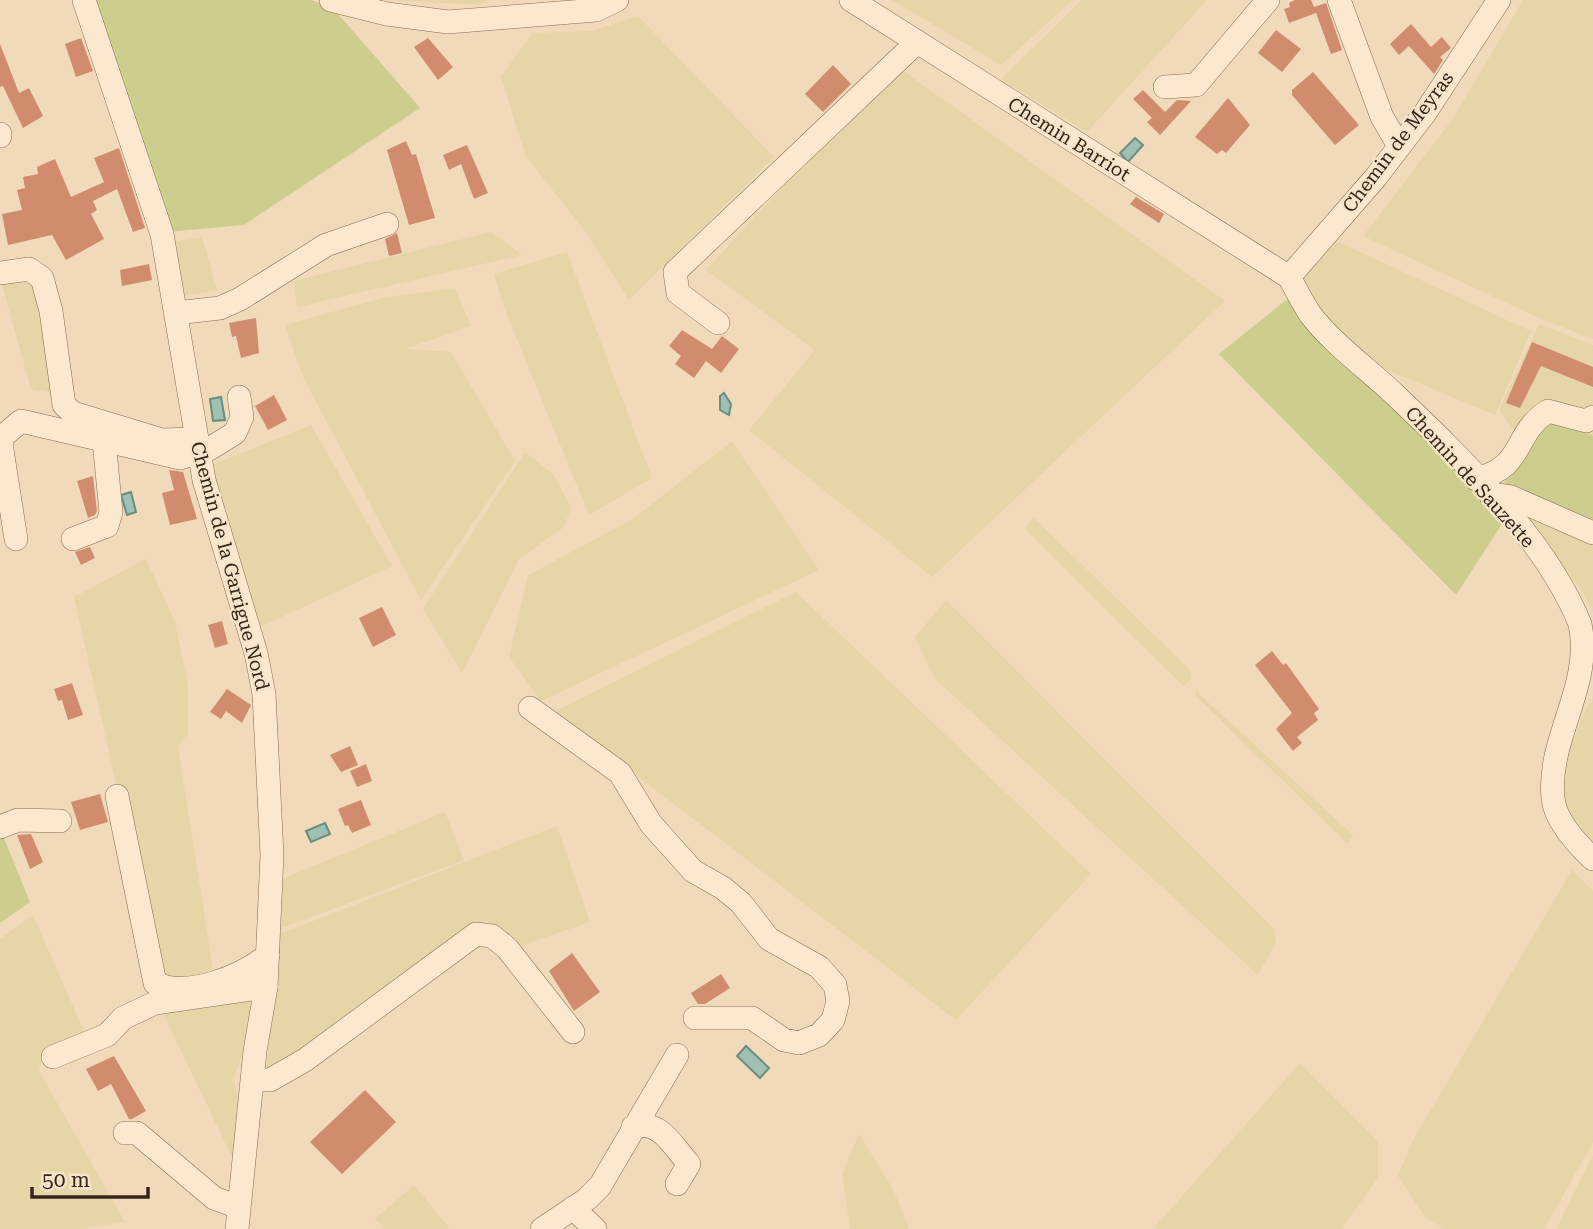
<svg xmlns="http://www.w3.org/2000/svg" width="1593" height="1229" viewBox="0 0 1593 1229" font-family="'Roboto Serif',serif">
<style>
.farmland{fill:#e6d5a7}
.green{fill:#cdce8e}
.water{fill:#9fc0b3;stroke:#678e80;stroke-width:2}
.building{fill:#d18c6e}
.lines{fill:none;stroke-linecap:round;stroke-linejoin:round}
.minor-casing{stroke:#876a54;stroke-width:24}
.minor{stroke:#fbe8ce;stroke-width:23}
.labels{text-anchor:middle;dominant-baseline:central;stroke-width:5;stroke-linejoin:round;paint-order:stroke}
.street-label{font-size:19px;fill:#35241a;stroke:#f7e5ca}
</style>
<rect width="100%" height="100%" fill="#f0daba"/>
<g class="farmland">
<polygon points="388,0 488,0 479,5"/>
<polygon points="892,0 1073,0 1001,65"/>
<polygon points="1082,0 1207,0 1087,132 1001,79"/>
<polygon points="1523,0 1593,0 1593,339 1539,318 1363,236 1452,120"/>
<polygon points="638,16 774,157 629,300 585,231 525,155 501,76 533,33 592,31"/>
<polygon points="895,65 1225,301 932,577 749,430 815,350 706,270"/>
<polygon points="491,232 522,255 297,307 294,281"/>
<polygon points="202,237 217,290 185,296 175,242"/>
<polygon points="1334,240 1531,331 1495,415 1373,364 1314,311 1298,284"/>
<polygon points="567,252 652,478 589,515 506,313 494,274"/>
<polygon points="26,274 41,288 52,393 31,389 2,285"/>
<polygon points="455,288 471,326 405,349 451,352 515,461 421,600 303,377 285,325 382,298"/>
<polygon points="1539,324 1593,345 1593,613 1581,589 1492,483 1518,436 1499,410"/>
<polygon points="311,425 392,566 260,627 225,534 212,465"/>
<polygon points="732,441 819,570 541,701 509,657 528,575 633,519"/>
<polygon points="525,452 554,475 571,508 564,527 519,559 462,673 423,609"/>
<polygon points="1034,518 1190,670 1192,679 1183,686 1024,528"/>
<polygon points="146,559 175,622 188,686 188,733 178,747 214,976 160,979 74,597"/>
<polygon points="796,592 1091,874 956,1020 554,712"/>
<polygon points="946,600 1274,929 1276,943 1258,975 935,679 915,637"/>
<polygon points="1196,691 1353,835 1348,844 1196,696"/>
<polygon points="1593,695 1593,849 1569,817 1560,789 1565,756"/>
<polygon points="445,812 464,860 279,929 282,879"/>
<polygon points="557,826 590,922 511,949 500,927 485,921 300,1058 266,1068 280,934"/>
<polygon points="1572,870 1593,891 1593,1142 1544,1229 1443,1229 1425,1217 1398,1176 1412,1142"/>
<polygon points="33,915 86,1036 42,1057 39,1071 125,1222 79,1229 0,1229 0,939"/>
<polygon points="250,1000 250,1032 233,1080 239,1100 238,1150 231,1155 161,1009"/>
<polygon points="1300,1063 1378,1141 1378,1178 1341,1229 1153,1229"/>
<polygon points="859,1134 894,1191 909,1229 850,1229 842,1174"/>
<polygon points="1593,1155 1593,1229 1556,1229"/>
<polygon points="414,1185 450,1229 384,1229 375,1219"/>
</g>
<g class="green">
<polygon points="93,0 311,0 332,7 420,108 244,225 167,232"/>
<polygon points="1290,297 1484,494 1504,521 1456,595 1219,354"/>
<polygon points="1559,422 1593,436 1593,526 1503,487 1532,432 1542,423"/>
<polygon points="1,831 30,902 0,923 0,832"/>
</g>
<g class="water">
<polygon points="1135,138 1143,145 1128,162 1120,153"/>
<polygon points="724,393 731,404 729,415 720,410 720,396"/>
<polygon points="221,397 225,420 213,421 210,399"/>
<polygon points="131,492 136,512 127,515 121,495"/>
<polygon points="325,823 330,834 311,842 306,831"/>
<polygon points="746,1046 769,1068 760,1078 737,1056"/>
</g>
<g class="building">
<polygon points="1295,0 1311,0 1314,7 1326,3 1342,50 1331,54 1316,13 1289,23 1284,9 1290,7 1289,3"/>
<polygon points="1411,24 1431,47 1442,37 1451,48 1440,57 1443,60 1434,74 1409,46 1399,55 1390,44"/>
<polygon points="1276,30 1301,49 1282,72 1258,53"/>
<polygon points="81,38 93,71 76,77 65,44"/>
<polygon points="428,38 453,67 438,80 414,47"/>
<polygon points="0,44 19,93 29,88 43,116 23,128 3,86 0,87"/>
<polygon points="833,65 851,84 823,112 805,94"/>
<polygon points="1313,72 1359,125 1335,145 1292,95 1292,90"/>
<polygon points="1143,90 1165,112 1177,100 1191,101 1160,135 1147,122 1152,118 1133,99"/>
<polygon points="1228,98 1250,125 1226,153 1222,150 1217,154 1195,137"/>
<polygon points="406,141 412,155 416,154 435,218 409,225 387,150"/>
<polygon points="467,145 488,193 474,199 461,164 449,170 443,155"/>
<polygon points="119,148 145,228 133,232 117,189 93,201 97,210 91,214 104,239 66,260 52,235 8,245 2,214 22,210 17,190 25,188 23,177 38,174 37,167 55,159 71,197 104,182 94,158"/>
<polygon points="1136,197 1164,214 1159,223 1130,204"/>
<polygon points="397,233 402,253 389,256 385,239"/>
<polygon points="149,264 152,280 122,286 120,270"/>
<polygon points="256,318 259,353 241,358 236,336 232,337 229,323"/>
<polygon points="682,330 712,349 722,336 739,349 721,373 706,361 694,378 675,364 681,356 669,346"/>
<polygon points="1532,342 1593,367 1593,387 1541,366 1520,408 1506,403"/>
<polygon points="274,395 287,420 268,430 255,406"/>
<polygon points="169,470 183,472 197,519 170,525 162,493 174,490"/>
<polygon points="93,476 97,511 95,515 88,518 77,481"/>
<polygon points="90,547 95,558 81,565 75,552"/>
<polygon points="382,607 396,635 373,647 359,618"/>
<polygon points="222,621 228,644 215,648 208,625"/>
<polygon points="1272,651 1283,665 1286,663 1319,709 1314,713 1318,720 1297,737 1302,743 1293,751 1276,729 1292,713 1255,665"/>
<polygon points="72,683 83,715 68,720 62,700 58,701 54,689"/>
<polygon points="227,689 251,705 242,723 226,711 221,719 210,712"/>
<polygon points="350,746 358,765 341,772 330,755"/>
<polygon points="366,764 372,781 357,787 350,771"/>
<polygon points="100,794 108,822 80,830 71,802"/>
<polygon points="361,800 371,825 352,833 348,825 345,826 338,809"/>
<polygon points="31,834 43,862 30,869 17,835"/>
<polygon points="572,953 600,992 574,1011 549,971"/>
<polygon points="721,974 730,988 705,1004 698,1004 691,993"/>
<polygon points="114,1056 146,1111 132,1119 129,1119 111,1084 98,1091 86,1069"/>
<polygon points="365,1090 396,1122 342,1174 310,1142"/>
</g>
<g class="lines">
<g class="minor-casing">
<g id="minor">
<polyline points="84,0 162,234 204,480 256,653 264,694 272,855 266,987 255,1051 237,1229"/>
<polyline points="331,0 387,14 448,22 596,10 617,0"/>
<path d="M851 0 1289 277C1296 289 1302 302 1310 314 1330 341 1366 368 1391 391 1458 455 1545 537 1580 624 1593 686 1547 738 1553 798 1555 821 1577 844 1593 859"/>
<polyline points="1339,0 1382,117 1399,146"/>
<polyline points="1165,87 1196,85 1268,0"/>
<polyline points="0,134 0,136"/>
<polyline points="0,273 29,269 42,278 51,311 64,405 73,413 162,440 196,439"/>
<polyline points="1289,277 1376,177 1425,113 1499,0"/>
<polyline points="176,313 220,308 240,299 326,245 387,224"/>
<polyline points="718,323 678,293 675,272 917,42"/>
<path d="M1476 479C1526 467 1512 434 1548 411L1586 421 1593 417"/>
<polyline points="1490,494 1511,497 1593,533"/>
<polyline points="16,539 2,450 2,437 21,421 180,458 209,449 235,433 242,417 239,397"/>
<polyline points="73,539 107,526 111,512 105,451 111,442"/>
<polyline points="530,708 620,773 651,824 693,871 723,888 741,903 769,939 819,967 835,985 838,1001 833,1020 819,1035 799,1043 784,1040 752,1018 695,1018"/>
<path d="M117 796 155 983C187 999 242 976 268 955"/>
<polyline points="0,827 18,820 60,821"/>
<polyline points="53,1057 107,1035 123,1018 155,1003 266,987"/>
<polyline points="253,1080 270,1080 305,1060 476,934 492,936 507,948 573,1032"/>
<path d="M633 1127C660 1119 672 1145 689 1164L677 1184"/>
<polyline points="125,1133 137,1133 214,1198 238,1207"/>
<polyline points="573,1208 595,1229"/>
<polyline points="542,1229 587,1199 600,1186 677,1055"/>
</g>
</g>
<use href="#minor" class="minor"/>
</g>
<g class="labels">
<g class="street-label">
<text transform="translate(1069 139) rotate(32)">Chemin Barriot</text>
<text transform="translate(1398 142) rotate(-53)">Chemin de Meyras</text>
<text transform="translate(1470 477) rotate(48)">Chemin de Sauzette</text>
<text transform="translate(230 566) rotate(75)">Chemin de la Garrigue Nord</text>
</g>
</g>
<path d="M32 1187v10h116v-10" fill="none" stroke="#35241a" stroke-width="3.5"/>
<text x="42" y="1187" font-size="21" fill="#35241a" stroke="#f7e5ca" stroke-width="5" paint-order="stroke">50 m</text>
</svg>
